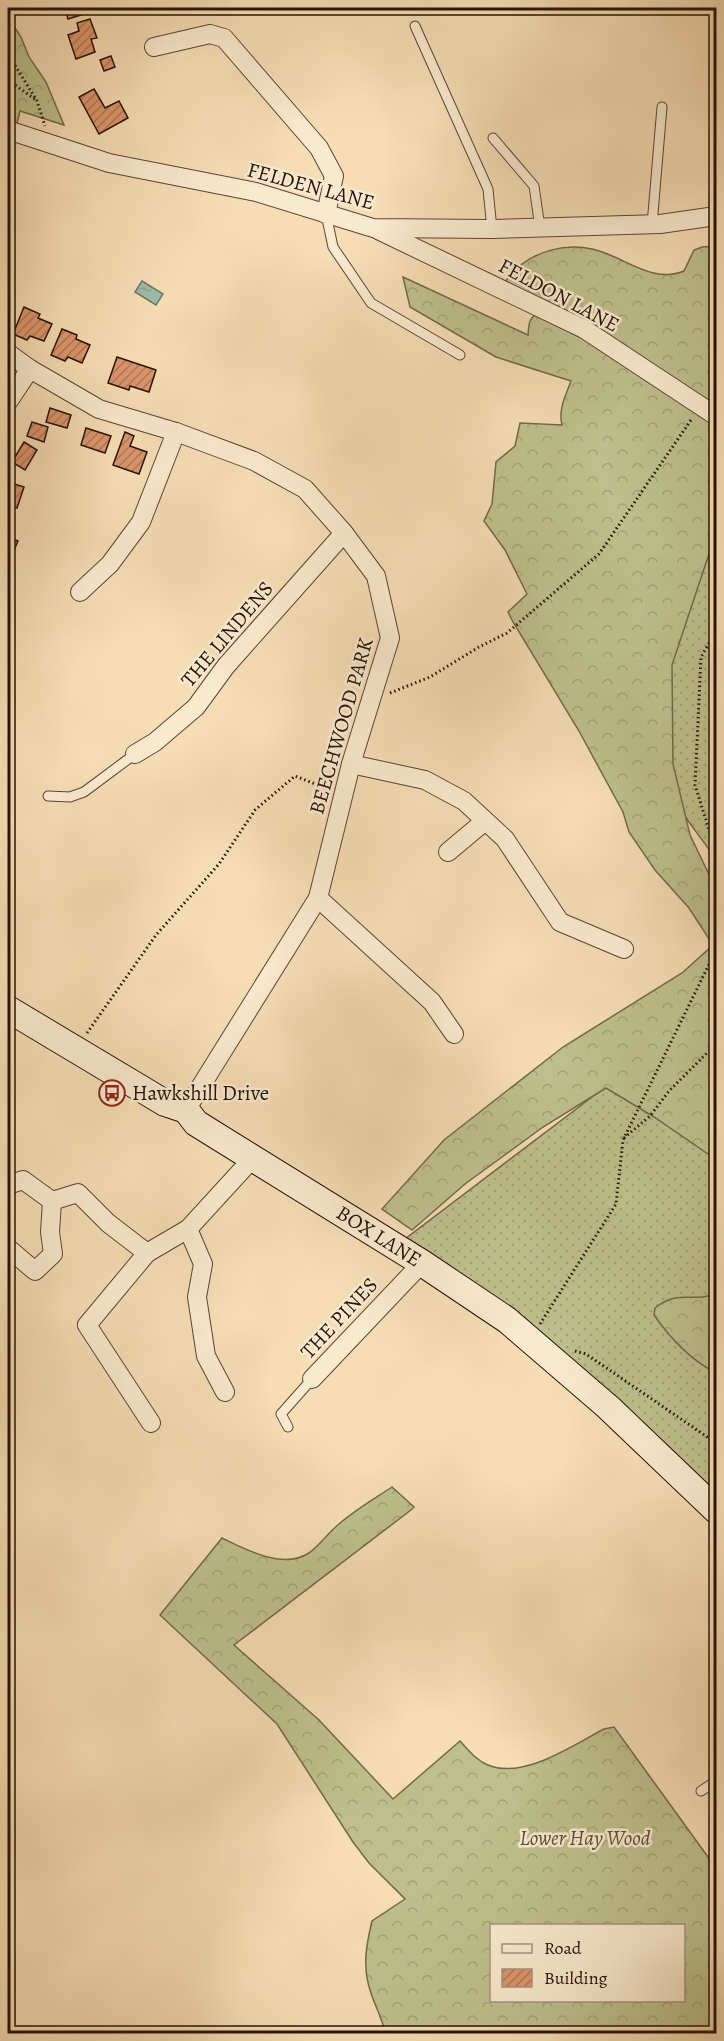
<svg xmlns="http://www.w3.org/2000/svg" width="724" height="2041" viewBox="0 0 724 2041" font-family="Alegreya,serif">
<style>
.grass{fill:url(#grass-dots);stroke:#72694a;stroke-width:1.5}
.forest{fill:url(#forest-crowns);stroke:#72694a;stroke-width:1.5;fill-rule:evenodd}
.water{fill:url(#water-ripples);stroke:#6d786a;stroke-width:1.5}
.building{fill:url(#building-hatch);stroke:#261209;stroke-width:1.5}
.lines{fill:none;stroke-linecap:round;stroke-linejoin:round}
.lane-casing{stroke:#5a4534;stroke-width:11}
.street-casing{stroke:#5a4534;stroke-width:20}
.secondary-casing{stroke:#261209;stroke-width:28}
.path{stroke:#261209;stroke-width:3;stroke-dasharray:1.5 3;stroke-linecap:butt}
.lane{stroke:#f9e9ce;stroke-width:9}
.street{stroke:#f9e9ce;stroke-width:18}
.secondary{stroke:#f9e9ce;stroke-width:26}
.labels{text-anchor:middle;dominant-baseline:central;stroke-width:5;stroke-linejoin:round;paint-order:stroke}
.street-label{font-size:21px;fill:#261209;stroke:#f9e9ce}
.poi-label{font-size:21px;fill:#261209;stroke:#f9e9ce;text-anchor:start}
.park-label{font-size:21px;font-style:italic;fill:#5b4f37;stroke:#f9e9ce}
</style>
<defs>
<pattern id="grass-dots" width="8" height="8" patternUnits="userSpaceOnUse" patternTransform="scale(1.5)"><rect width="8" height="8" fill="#bdc08c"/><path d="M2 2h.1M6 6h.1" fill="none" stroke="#a2a477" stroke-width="1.8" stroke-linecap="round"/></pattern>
<pattern id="forest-crowns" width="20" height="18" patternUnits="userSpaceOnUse" patternTransform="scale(1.5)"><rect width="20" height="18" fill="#bdc08c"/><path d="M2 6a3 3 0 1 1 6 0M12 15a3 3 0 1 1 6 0" fill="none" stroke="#a2a477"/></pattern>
<pattern id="water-ripples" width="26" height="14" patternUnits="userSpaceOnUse" patternTransform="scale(1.5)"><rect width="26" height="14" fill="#9dbcaa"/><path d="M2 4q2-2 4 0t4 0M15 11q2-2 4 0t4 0" fill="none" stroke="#87a191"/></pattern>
<pattern id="building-hatch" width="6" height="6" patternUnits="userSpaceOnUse" patternTransform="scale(1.5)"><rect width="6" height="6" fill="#dc956c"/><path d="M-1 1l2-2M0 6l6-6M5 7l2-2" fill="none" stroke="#b27857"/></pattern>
</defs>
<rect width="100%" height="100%" fill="#f6ddb4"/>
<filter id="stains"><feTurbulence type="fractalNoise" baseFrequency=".00333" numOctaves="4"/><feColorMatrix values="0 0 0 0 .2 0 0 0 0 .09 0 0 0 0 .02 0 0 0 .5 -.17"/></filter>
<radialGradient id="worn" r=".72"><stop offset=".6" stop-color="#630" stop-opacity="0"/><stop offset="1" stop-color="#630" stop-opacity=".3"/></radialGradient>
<g class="grass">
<polygon points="716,416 716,859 541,620"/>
<polygon points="716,986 716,1496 405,1239 596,1094"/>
</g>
<g class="forest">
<polygon points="8,17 21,37 29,57 46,82 64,125 20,111 10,151 8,173"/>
<path d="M716 246V411L503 285C526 249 572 238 610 255 634 265 658 282 684 271L694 250 702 247Z"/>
<path d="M403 277 528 335C529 324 528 317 541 312L716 420V533L672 665 673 764 690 835 716 889V1153L708 1154 654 1117 606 1088 543 1127 465 1184 412 1230 382 1209 444 1140 563 1047 682 973 713 945 689 908 655 870 629 832 623 812 579 731 513 622 508 612 527 594 505 550 484 521 492 504 496 462 515 446 520 423 562 425C558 409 566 395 571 381L496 357 410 307Z"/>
<path d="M716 1293V1373C691 1360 670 1338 654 1315L655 1308C679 1288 695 1304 716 1293Z"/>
<path d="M392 1487 414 1507 411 1510 234 1645 319 1720 393 1799 460 1741C468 1750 476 1760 488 1765 523 1780 573 1745 604 1729L614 1727 716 1868V2033H385C383 2020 375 2006 371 1993 362 1968 366 1946 372 1921L405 1899 369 1863 353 1842 277 1724 160 1615 222 1538C247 1550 283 1570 309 1553 320 1545 328 1533 339 1524 355 1510 374 1499 392 1487ZM492 1926H684V2000H492Z"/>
</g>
<polygon class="water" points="142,281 163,294 156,305 135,292"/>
<g class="building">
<polygon points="65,8 93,8 94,11 68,19"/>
<polygon points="90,19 97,38 91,39 95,52 76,59 68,35 79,31 77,23"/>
<polygon points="111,56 115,67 104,71 100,60"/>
<polygon points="94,89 105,108 119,101 128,118 99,134 79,97"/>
<polygon points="24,307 40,314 38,318 52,324 44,341 30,336 27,340 13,334"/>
<polygon points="62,329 77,335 76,339 90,345 82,363 68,357 65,361 51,355"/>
<polygon points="117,357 156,370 149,392 130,386 129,390 108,383"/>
<polygon points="50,408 71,415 67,428 46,422"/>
<polygon points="32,422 48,427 44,442 27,436"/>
<polygon points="86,428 111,436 105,453 81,445"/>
<polygon points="125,432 134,436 130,446 147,452 139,474 113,465"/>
<polygon points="24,442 37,450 25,470 12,462"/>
<polygon points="8,482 24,487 17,508 8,505"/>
<polygon points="8,537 18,541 12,555 8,554"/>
</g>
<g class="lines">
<g class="lane-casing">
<g id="lane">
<polyline points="415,26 488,189 492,229"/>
<polyline points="493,138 534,186 540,228"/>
<polyline points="326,214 333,247 371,303 460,355"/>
<polyline points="652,225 662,107"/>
<polyline points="48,796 70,797 84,792 135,754"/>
<polyline points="288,1427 281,1414 312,1379"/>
<polyline points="701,1791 716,1781"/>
</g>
</g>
<g class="street-casing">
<g id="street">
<polyline points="154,47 210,34 224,38 319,148 334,176 326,214"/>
<polyline points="8,130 109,163 256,192 373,228 492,229 660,224 716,216"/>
<polyline points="378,230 584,329 716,416"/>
<polyline points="8,353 30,369 99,409 176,432 254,461 305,489 344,533 376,576 390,638 351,764 318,898 186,1110"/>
<polyline points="8,402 30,369"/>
<polyline points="80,592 110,564 141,522 176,432"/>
<polyline points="135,754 155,742 196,707 226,666 344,533"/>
<polyline points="351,764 425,780 464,801 505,839 560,922 624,949"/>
<polyline points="448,852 485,821"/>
<polyline points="318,898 432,1002 454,1034"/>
<polyline points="8,1185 23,1180 52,1201"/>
<polyline points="52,1201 78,1193 108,1223 147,1253"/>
<polyline points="188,1229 203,1264 197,1297 206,1356 225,1392"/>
<polyline points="8,1248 35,1271 53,1254 50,1232 52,1201"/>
<polyline points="312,1379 422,1263"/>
<polyline points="151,1423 87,1325 147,1253 188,1229 252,1159"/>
</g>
</g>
<g class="secondary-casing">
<polyline id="secondary" points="8,1009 165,1103 186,1110 196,1123 422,1263 507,1320 608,1407 716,1510"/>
</g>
<g class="path">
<polyline points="8,54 37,101 45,126"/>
<polyline points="8,80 36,100"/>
<polyline points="716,631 701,657 695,785 716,852"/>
<polyline points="390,693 430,677 479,647 507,633 599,554 691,420"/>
<polyline points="87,1033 156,935 219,864 255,810 295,776 328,789"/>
<polyline points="624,1138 650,1116 669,1091 708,1052 716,1046"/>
<polyline points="540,1324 616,1204 623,1140 716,950"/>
<polyline points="575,1351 586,1354 716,1443"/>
</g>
<use href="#lane" class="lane"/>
<use href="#street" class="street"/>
<use href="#secondary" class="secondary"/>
</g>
<defs>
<g id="bus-ring" transform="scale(1.35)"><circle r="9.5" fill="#f9e9ce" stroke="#8f2418" stroke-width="1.5"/><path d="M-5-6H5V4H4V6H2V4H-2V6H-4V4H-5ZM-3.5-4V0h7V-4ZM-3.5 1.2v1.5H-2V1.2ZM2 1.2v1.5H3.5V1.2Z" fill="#8f2418"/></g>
</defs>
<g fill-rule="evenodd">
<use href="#bus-ring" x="112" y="1093"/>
</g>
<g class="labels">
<g class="street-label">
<text transform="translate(311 186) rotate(15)">FELDEN LANE</text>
<text transform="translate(559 295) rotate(28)">FELDON LANE</text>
<text transform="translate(227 634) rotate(-50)">THE LINDENS</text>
<text transform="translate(341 726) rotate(-74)">BEECHWOOD PARK</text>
<text transform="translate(379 1236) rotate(32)">BOX LANE</text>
<text transform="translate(339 1318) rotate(-47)">THE PINES</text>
</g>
<g class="poi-label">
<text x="132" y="1093">Hawkshill Drive</text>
</g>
<g class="park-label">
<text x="585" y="1838">Lower Hay Wood</text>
</g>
</g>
<rect width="724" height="2041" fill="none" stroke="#f6ddb4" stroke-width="30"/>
<rect x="9" y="9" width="706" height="2023" fill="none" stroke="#261209" stroke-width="3"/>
<rect x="15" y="15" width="694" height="2011" fill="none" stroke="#261209" stroke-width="1.5"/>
<rect x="490" y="1924" width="195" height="78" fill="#f9e9ce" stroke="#a5937f" stroke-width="1.5"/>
<rect x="502" y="1944" width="30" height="9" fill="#f9e9ce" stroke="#a5937f" stroke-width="1.5"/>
<text x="544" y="1954" font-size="18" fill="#261209">Road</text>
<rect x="502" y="1969" width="30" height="18" fill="url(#building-hatch)" stroke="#a5937f" stroke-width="1.5"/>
<text x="544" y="1984" font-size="18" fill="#261209">Building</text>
<rect width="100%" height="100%" filter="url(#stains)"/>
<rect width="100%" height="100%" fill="url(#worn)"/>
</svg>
